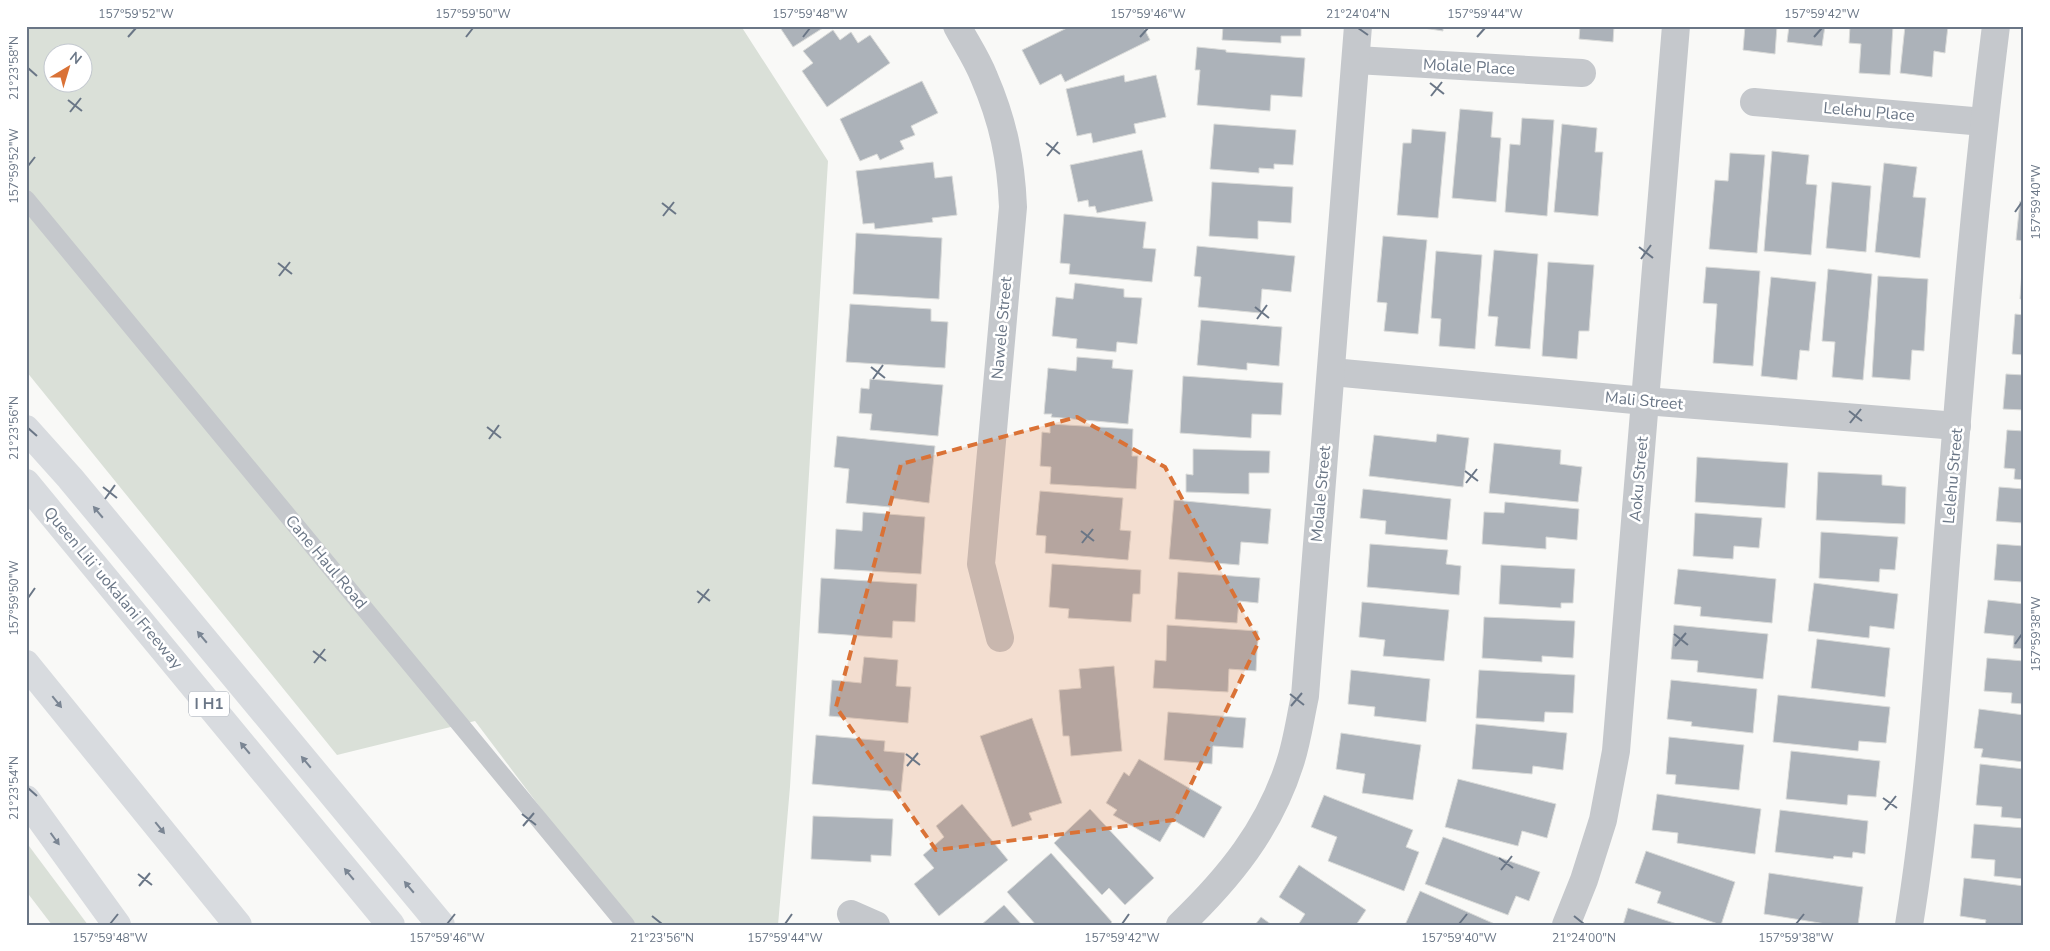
<svg xmlns="http://www.w3.org/2000/svg" width="2050" height="951" viewBox="0 0 2050 951" font-family="'Nunito Sans',sans-serif">
<style>
.green{fill:#dae0d8;fill-rule:evenodd}
.building{fill:#acb2b9;stroke:#dadbd9}
.lines{fill:none;stroke-linecap:round;stroke-linejoin:round}
.service{stroke:#c5c8cc;stroke-width:18}
.minor{stroke:#c5c8cc;stroke-width:28}
.motorway{stroke:#d8dbdf;stroke-width:28}
.oneway{fill:#7a8593}
.marked{fill:#da7236;fill-opacity:0.2;stroke:#da7236;stroke-width:4;stroke-dasharray:10 6;stroke-linejoin:round}
.ticks{fill:none;stroke:#6a7686;stroke-width:2}
.labels{text-anchor:middle;dominant-baseline:central;stroke-width:5;stroke-linejoin:round;paint-order:stroke}
.shield{fill:#fff;stroke:#979faa;stroke-width:1}
.shield-label{font-size:15px;font-weight:bold;fill:#6a7686}
.street-label{font-size:16px;fill:#6a7686;stroke:#fff}
.neatline{fill:none;stroke:#6a7686;stroke-width:2}
.ticks-label{font-size:12px;text-anchor:middle;fill:#6a7686}
</style>
<rect width="100%" height="100%" fill="#f9f9f7"/>
<g class="green">
<path d="M26 26H741L828 161 790 787 778 925H629L475 721 337 755 26 371ZM52 52H82V82H52Z"/>
<polygon points="26,842 88,925 52,925 26,891"/>
</g>
<g class="building">
<polygon points="779,26 826,26 793,47"/>
<polygon points="1071,26 1143,26 1150,40 1065,82 1061,74 1040,85 1022,50"/>
<polygon points="1223,26 1301,26 1301,36 1281,36 1281,43 1222,40"/>
<polygon points="1411,26 1443,26 1443,31"/>
<polygon points="1580,26 1614,26 1613,42 1579,39"/>
<polygon points="1745,26 1777,26 1775,54 1743,50"/>
<polygon points="1789,26 1825,26 1822,46 1787,42"/>
<polygon points="1850,26 1893,26 1890,75 1859,73 1861,44 1849,43"/>
<polygon points="1905,26 1948,26 1945,53 1934,51 1932,77 1900,73"/>
<polygon points="833,30 840,40 851,32 858,43 870,35 890,63 827,107 802,71 813,63 803,51"/>
<polygon points="1197,47 1226,50 1226,52 1305,58 1302,97 1271,95 1270,111 1197,105 1200,70 1195,70"/>
<polygon points="1124,75 1125,82 1156,75 1166,117 1134,124 1136,133 1093,143 1091,133 1077,136 1066,89"/>
<polygon points="922,81 938,113 911,126 915,135 900,141 904,149 880,160 877,154 860,161 840,119"/>
<polygon points="1460,109 1493,112 1491,137 1501,138 1496,202 1452,198"/>
<polygon points="1522,118 1554,120 1547,216 1505,212 1510,144 1520,145"/>
<polygon points="1214,124 1296,130 1293,165 1274,164 1274,169 1259,168 1259,173 1210,169"/>
<polygon points="1562,124 1597,128 1595,152 1603,152 1598,216 1554,212"/>
<polygon points="1412,129 1446,132 1438,218 1397,215 1403,143 1411,143"/>
<polygon points="1142,150 1153,201 1097,213 1095,206 1089,207 1088,200 1078,202 1070,165"/>
<polygon points="1772,151 1809,155 1806,184 1817,185 1811,255 1764,251"/>
<polygon points="1730,153 1765,155 1757,253 1709,249 1715,180 1728,181"/>
<polygon points="933,162 935,178 952,176 957,215 932,218 933,222 875,229 874,223 863,224 856,171"/>
<polygon points="1884,163 1917,167 1913,197 1926,198 1920,258 1875,252"/>
<polygon points="1212,182 1293,187 1291,223 1258,221 1258,239 1209,236"/>
<polygon points="1832,182 1871,186 1866,252 1826,248"/>
<polygon points="2020,201 2024,202 2024,241 2016,240"/>
<polygon points="1064,214 1146,222 1143,248 1156,249 1152,282 1069,274 1070,264 1060,263"/>
<polygon points="856,233 942,238 939,299 853,294"/>
<polygon points="1383,236 1427,240 1418,334 1384,331 1387,303 1377,302"/>
<polygon points="1197,246 1295,256 1291,292 1262,289 1260,313 1198,307 1201,277 1194,276"/>
<polygon points="1494,250 1538,254 1530,349 1495,346 1498,317 1488,316"/>
<polygon points="1436,251 1482,255 1475,349 1439,346 1441,319 1431,318"/>
<polygon points="2023,257 2024,258 2024,299 2020,299"/>
<polygon points="1548,262 1594,265 1589,331 1579,331 1577,359 1542,356"/>
<polygon points="1706,267 1760,271 1753,366 1713,363 1717,304 1703,303"/>
<polygon points="1828,269 1872,274 1863,380 1832,377 1835,342 1822,341"/>
<polygon points="1878,276 1928,279 1924,351 1912,350 1910,380 1872,377"/>
<polygon points="1771,277 1816,282 1809,351 1800,350 1797,380 1761,376"/>
<polygon points="1075,283 1124,289 1124,297 1142,298 1137,344 1117,342 1116,352 1076,348 1077,339 1052,336 1056,297 1073,299"/>
<polygon points="850,304 931,309 931,321 948,322 945,368 846,362"/>
<polygon points="2015,314 2024,315 2024,355 2012,354"/>
<polygon points="1201,320 1282,327 1279,366 1247,363 1247,370 1197,365"/>
<polygon points="1077,357 1113,360 1112,368 1133,370 1128,424 1051,417 1052,414 1044,414 1048,368 1076,371"/>
<polygon points="2006,374 2024,375 2024,410 2003,409"/>
<polygon points="1183,376 1283,383 1281,415 1252,414 1251,438 1180,433"/>
<polygon points="870,379 943,385 938,436 870,430 872,414 859,413 861,388 869,389"/>
<polygon points="1050,424 1133,429 1132,456 1138,456 1136,489 1050,484 1051,467 1040,466 1042,432 1050,433"/>
<polygon points="2007,430 2024,431 2024,480 2014,479 2015,469 2004,468"/>
<polygon points="1437,434 1469,438 1463,487 1369,476 1374,435 1436,442"/>
<polygon points="837,436 935,446 929,503 891,498 890,507 846,503 849,469 834,467"/>
<polygon points="1494,443 1561,450 1560,464 1582,467 1578,502 1489,493"/>
<polygon points="1193,449 1270,451 1269,473 1249,473 1249,494 1186,492 1186,474 1193,475"/>
<polygon points="1697,457 1788,463 1785,508 1695,502"/>
<polygon points="1818,472 1882,475 1882,485 1906,487 1905,524 1816,520"/>
<polygon points="1999,487 2024,489 2024,534 2022,534 2023,523 1996,521"/>
<polygon points="1363,489 1451,499 1447,540 1385,534 1386,521 1360,518"/>
<polygon points="1040,491 1123,498 1120,530 1131,531 1128,560 1045,553 1046,536 1036,535"/>
<polygon points="1174,500 1271,509 1268,544 1241,542 1239,565 1169,559"/>
<polygon points="1505,502 1579,509 1577,540 1546,537 1546,549 1482,544 1484,512 1504,513"/>
<polygon points="863,512 925,517 921,574 834,569 836,529 862,531"/>
<polygon points="1695,513 1762,518 1759,548 1734,546 1733,559 1693,556"/>
<polygon points="1821,532 1898,537 1895,570 1880,569 1879,582 1819,578"/>
<polygon points="1370,544 1448,550 1446,564 1461,566 1459,595 1367,587"/>
<polygon points="1997,544 2024,546 2024,591 2022,591 2022,582 1994,580"/>
<polygon points="1052,564 1141,570 1140,594 1133,594 1131,622 1068,618 1069,609 1049,607"/>
<polygon points="1501,565 1575,569 1573,603 1561,603 1561,608 1499,604"/>
<polygon points="1678,569 1776,579 1772,623 1700,616 1701,607 1674,604"/>
<polygon points="1178,572 1260,578 1258,603 1239,601 1237,623 1175,619"/>
<polygon points="821,578 917,584 915,622 893,621 892,638 818,633"/>
<polygon points="1814,583 1898,594 1894,629 1870,626 1869,638 1808,631"/>
<polygon points="1988,600 2024,604 2024,649 2013,648 2014,636 1984,633"/>
<polygon points="1362,602 1449,610 1444,661 1383,656 1385,640 1359,637"/>
<polygon points="1484,617 1575,621 1573,658 1542,656 1542,662 1482,658"/>
<polygon points="1167,625 1258,631 1256,671 1229,669 1228,692 1153,688 1155,660 1166,661"/>
<polygon points="1674,625 1768,634 1763,679 1697,672 1698,661 1671,659"/>
<polygon points="1817,639 1890,648 1885,697 1811,688"/>
<polygon points="864,657 898,660 896,686 911,687 908,723 829,716 832,680 861,683"/>
<polygon points="1987,658 2024,661 2024,704 2011,703 2012,693 1984,691"/>
<polygon points="1114,666 1122,751 1071,756 1069,736 1063,736 1059,690 1081,688 1079,669"/>
<polygon points="1351,670 1430,679 1426,722 1374,716 1375,707 1348,704"/>
<polygon points="1479,670 1575,675 1573,713 1545,712 1544,722 1476,718"/>
<polygon points="1671,680 1757,689 1753,733 1691,726 1692,722 1667,719"/>
<polygon points="1778,695 1890,707 1886,743 1859,741 1858,751 1773,742"/>
<polygon points="1979,709 2024,715 2024,762 1981,757 1983,749 1974,748"/>
<polygon points="1168,712 1246,718 1243,748 1213,746 1212,764 1164,760"/>
<polygon points="1032,718 1062,803 1029,813 1032,820 1012,827 980,736"/>
<polygon points="1476,724 1567,733 1563,770 1533,766 1532,774 1472,769"/>
<polygon points="1341,733 1421,745 1413,800 1362,793 1365,774 1336,769"/>
<polygon points="816,735 885,741 884,751 905,753 901,792 812,784"/>
<polygon points="1669,737 1744,745 1739,790 1675,784 1676,775 1666,774"/>
<polygon points="1791,751 1880,761 1876,797 1848,795 1847,805 1786,799"/>
<polygon points="1139,759 1222,807 1204,838 1173,820 1160,842 1113,815 1117,810 1106,803 1124,772 1129,776"/>
<polygon points="1980,764 2024,769 2024,819 2001,817 2002,807 1976,805"/>
<polygon points="1458,779 1556,804 1547,838 1522,831 1518,846 1445,827"/>
<polygon points="1657,794 1761,809 1755,854 1677,843 1678,833 1652,830"/>
<polygon points="1324,795 1413,830 1406,847 1419,852 1404,891 1328,861 1337,837 1311,827"/>
<polygon points="962,804 1008,860 939,916 914,884 934,868 923,855 944,837 936,826"/>
<polygon points="1090,809 1154,878 1125,905 1109,888 1102,895 1054,843"/>
<polygon points="1780,810 1868,821 1865,854 1853,852 1852,858 1834,856 1833,859 1775,852"/>
<polygon points="813,816 893,819 891,856 871,855 871,862 811,859"/>
<polygon points="1974,824 2024,828 2024,879 1994,876 1995,860 1971,858"/>
<polygon points="1443,837 1540,872 1529,901 1516,896 1508,915 1425,884"/>
<polygon points="1646,851 1735,882 1721,925 1657,903 1661,892 1635,883"/>
<polygon points="1051,853 1112,922 1109,925 1036,925 1007,892"/>
<polygon points="1299,865 1366,910 1356,925 1298,925 1305,914 1279,897"/>
<polygon points="1769,873 1863,887 1858,925 1832,925 1764,914"/>
<polygon points="1964,878 2024,886 2024,925 1985,925 1986,920 1960,916"/>
<polygon points="1420,891 1497,925 1405,925"/>
<polygon points="1004,905 1022,925 981,925"/>
<polygon points="1628,908 1680,925 1623,925"/>
<polygon points="1261,917 1272,925 1255,925"/>
</g>
<g class="lines">
<polyline class="service" points="26,199 626,925"/>
<g class="minor">
<path d="M957 26C966 43 977 59 984 77 1003 121 1011 159 1013 207L981 564 1000 638"/>
<polyline points="1356,60 1582,73"/>
<polyline points="1754,102 1984,122"/>
<polyline points="1332,372 1645,401 1957,426"/>
<polyline points="851,914 876,925"/>
<path d="M1180 925C1229 878 1269 829 1290 763 1297 742 1300 719 1305 696L1358 26"/>
<polyline points="1566,925 1584,880 1603,820 1616,751 1676,26"/>
<path d="M1909 925C1928 808 1936 691 1945 573 1959 391 1973 208 1996 26"/>
</g>
<g class="motorway">
<polyline points="26,429 70,478 441,925"/>
<polyline points="26,483 391,925"/>
<polyline points="26,664 238,925"/>
<polyline points="26,799 117,925"/>
</g>
</g>
<defs><path id="oneway-solid" d="M-6-.8H1V-3.2L6.5 0L1 3.2V.8H-6Z" transform="scale(1.25)"/></defs>
<g class="oneway">
<use href="#oneway-solid" transform="translate(98 512) rotate(-130)"/>
<use href="#oneway-solid" transform="translate(202 637) rotate(-130)"/>
<use href="#oneway-solid" transform="translate(57 702) rotate(51)"/>
<use href="#oneway-solid" transform="translate(245 748) rotate(-130)"/>
<use href="#oneway-solid" transform="translate(306 762) rotate(-130)"/>
<use href="#oneway-solid" transform="translate(160 828) rotate(51)"/>
<use href="#oneway-solid" transform="translate(55 839) rotate(54)"/>
<use href="#oneway-solid" transform="translate(349 874) rotate(-130)"/>
<use href="#oneway-solid" transform="translate(409 887) rotate(-130)"/>
</g>
<path class="marked" d="M1077 417 1165 467 1259 641 1174 820 936 850 836 707 901 464Z"/>
<path class="ticks" d="M1358 28 1368 35M128 37 136 28M466 37 473 28M803 37 810 28M1140 37 1148 28M1477 37 1485 28M1814 37 1822 28M28 68 37 76M1430 83 1444 94M1431 96 1442 82M68 100 82 111M70 112 81 98M1046 143 1060 154M1047 156 1058 142M28 166 35 157M662 203 676 214M2015 212 2022 202M663 216 674 202M1639 247 1653 258M1641 259 1651 245M278 263 292 274M279 276 290 262M1255 307 1269 318M1257 319 1267 305M871 367 885 378M873 379 883 365M1849 411 1862 421M1850 423 1861 409M487 427 501 438M28 428 37 436M489 439 499 425M1465 471 1478 481M1466 483 1477 469M103 487 117 498M105 499 115 485M1081 531 1094 541M1082 543 1093 529M697 591 710 601M28 598 35 588M698 603 709 589M1674 634 1688 645M2015 644 2022 634M1675 646 1686 633M313 651 326 661M314 663 325 649M1290 694 1304 705M1291 706 1302 693M906 754 920 765M907 766 918 753M28 788 37 796M1883 798 1897 808M1885 810 1896 796M522 814 536 825M523 826 534 813M1499 858 1513 868M1501 870 1512 856M138 874 152 885M139 886 150 873M652 916 662 924M1574 916 1584 924M110 924 118 914M447 924 455 914M785 924 792 914M1122 924 1129 914M1459 924 1467 914M1796 924 1804 914"/>
<g class="labels">
<rect class="shield" x="189" y="691.5" width="40" height="25" rx="4"/>
<g class="shield-label">
<text x="209" y="704">I H1</text>
</g>
<g class="street-label">
<text transform="translate(1469 67) rotate(3)">Molale Place</text>
<text transform="translate(1869 112) rotate(5)">Lelehu Place</text>
<text transform="translate(1002 328) rotate(-85)">Nawele Street</text>
<text transform="translate(1644 401) rotate(5)">Mali Street</text>
<text transform="translate(1953 476) rotate(-85)">Lelehu Street</text>
<text transform="translate(1639 479) rotate(-85)">Aoku Street</text>
<text transform="translate(1321 494) rotate(-85)">Molale Street</text>
<text transform="translate(326 562) rotate(50)">Cane Haul Road</text>
<text transform="translate(113 588) rotate(50)">Queen Liliʻuokalani Freeway</text>
</g>
</g>
<rect width="2050" height="951" fill="none" stroke="#ffffff" stroke-width="55"/>
<g transform="translate(68 68) rotate(38)"><circle r="24" fill="#ffffff" stroke="#c3c8cf"/>
<path d="M0-4L9 19L0 12L-9 19Z" fill="#da7236"/>
<text y="-8" font-size="14" font-weight="bold" text-anchor="middle" fill="#6a7686">N</text>
</g>
<rect x="28" y="28" width="1994" height="896" class="neatline"/>
<g class="ticks-label">
<text x="136" y="18">157°59'52"W</text>
<text x="473" y="18">157°59'50"W</text>
<text x="810" y="18">157°59'48"W</text>
<text x="1148" y="18">157°59'46"W</text>
<text x="1358" y="18">21°24'04"N</text>
<text x="1485" y="18">157°59'44"W</text>
<text x="1822" y="18">157°59'42"W</text>
<text transform="translate(14 68) rotate(-90)" y="4">21°23'58"N</text>
<text transform="translate(14 166) rotate(-90)" y="4">157°59'52"W</text>
<text transform="translate(2036 202) rotate(-90)" y="4">157°59'40"W</text>
<text transform="translate(14 428) rotate(-90)" y="4">21°23'56"N</text>
<text transform="translate(14 598) rotate(-90)" y="4">157°59'50"W</text>
<text transform="translate(2036 634) rotate(-90)" y="4">157°59'38"W</text>
<text transform="translate(14 788) rotate(-90)" y="4">21°23'54"N</text>
<text x="110" y="942">157°59'48"W</text>
<text x="447" y="942">157°59'46"W</text>
<text x="662" y="942">21°23'56"N</text>
<text x="785" y="942">157°59'44"W</text>
<text x="1122" y="942">157°59'42"W</text>
<text x="1459" y="942">157°59'40"W</text>
<text x="1584" y="942">21°24'00"N</text>
<text x="1796" y="942">157°59'38"W</text>
</g>
</svg>
